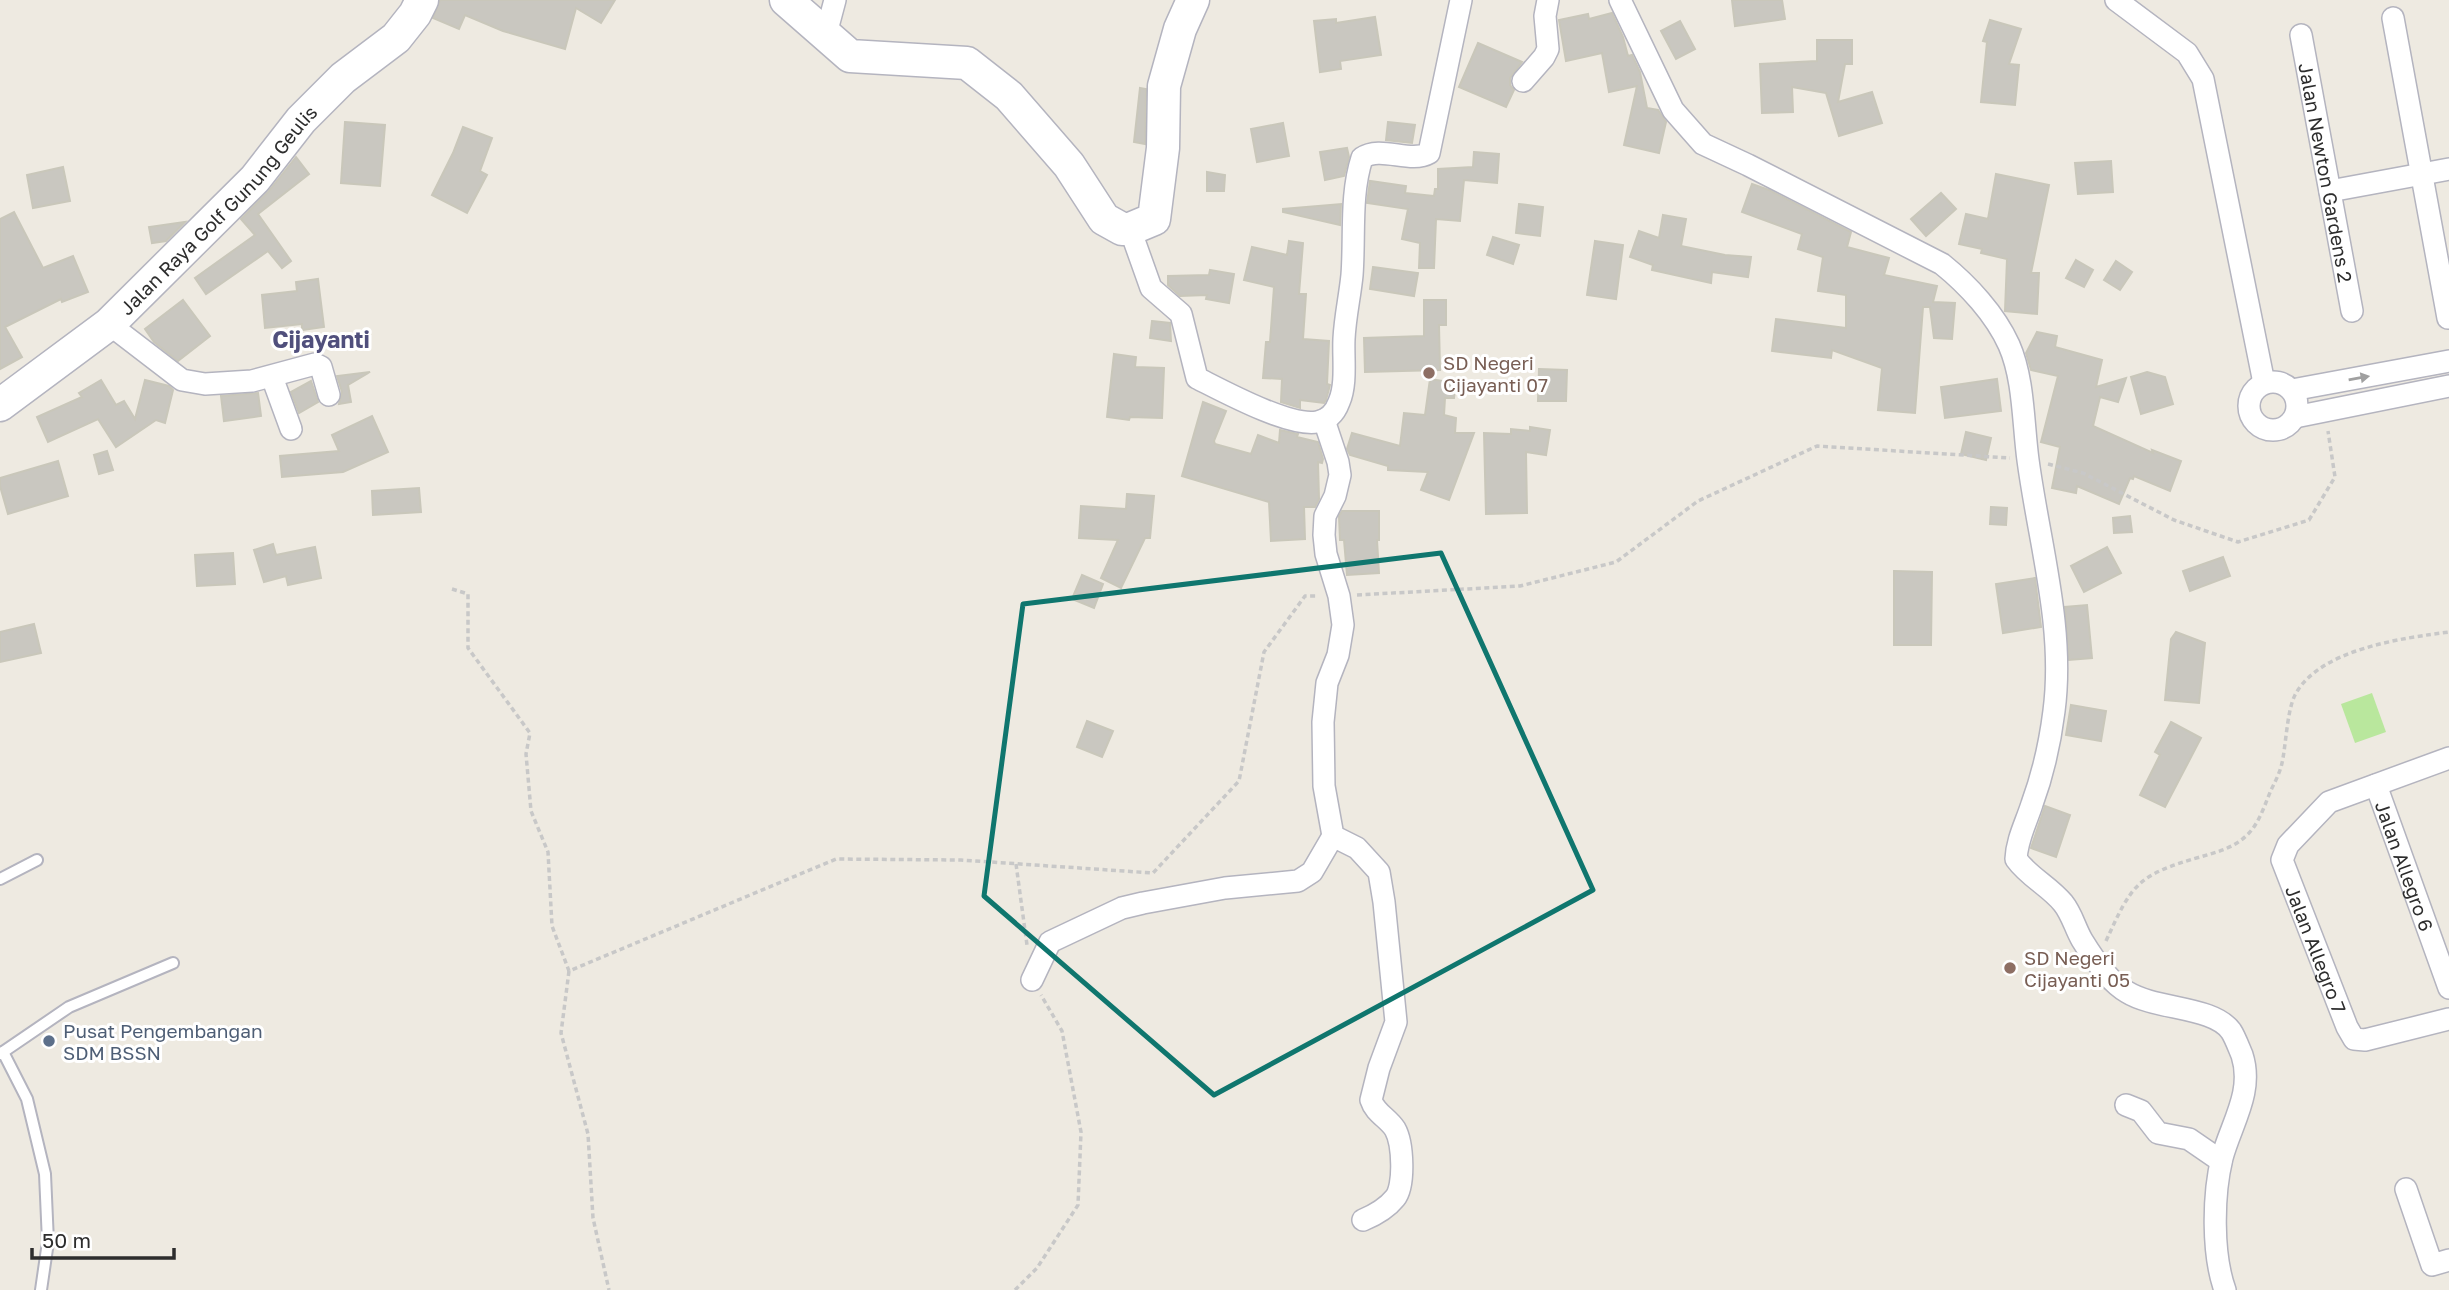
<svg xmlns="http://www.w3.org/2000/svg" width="2449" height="1290" viewBox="0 0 2449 1290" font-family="'Golos Text',sans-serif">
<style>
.pitch{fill:#b9e79d}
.building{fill:#c9c7c0;stroke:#c9c7ba;stroke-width:2}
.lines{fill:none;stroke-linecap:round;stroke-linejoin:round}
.lane-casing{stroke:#b4b4bf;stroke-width:14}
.street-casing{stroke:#b4b4bf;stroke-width:24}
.secondary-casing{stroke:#b4b4bf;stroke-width:35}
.path{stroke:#c8c8c8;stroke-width:3.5;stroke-dasharray:5 3.5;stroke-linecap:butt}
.lane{stroke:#fff;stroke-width:10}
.street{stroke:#fff;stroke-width:21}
.secondary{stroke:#fff;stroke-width:32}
.oneway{fill:#a0a0a0}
.marked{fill:none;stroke:#0f766e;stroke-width:5;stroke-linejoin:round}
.education-dot{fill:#8d6e63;stroke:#fff;stroke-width:2.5}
.service-dot{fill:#5c6f8a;stroke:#fff;stroke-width:2.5}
.labels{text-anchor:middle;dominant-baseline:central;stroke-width:6;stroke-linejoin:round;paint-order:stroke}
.street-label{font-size:19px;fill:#2d2d2d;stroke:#fff}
.education-label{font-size:19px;fill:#785e54;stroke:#fff;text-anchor:start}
.service-label{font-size:19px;fill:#4e5e75;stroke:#fff;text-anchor:start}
.quarter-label{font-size:23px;font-weight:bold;fill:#504f7c;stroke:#fff}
</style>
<rect width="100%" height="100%" fill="#eeeae1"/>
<polygon class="pitch" points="2372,693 2386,732 2355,743 2341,704"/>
<g class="building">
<polygon points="440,0 615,0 601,23 576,8 565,49 503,31 465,15 459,29 433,18"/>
<polygon points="1732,0 1782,0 1785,19 1735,26"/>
<polygon points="1612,13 1623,37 1628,56 1632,55 1640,72 1647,108 1658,110 1666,122 1659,153 1624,145 1637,86 1609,92 1602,53 1566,61 1559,20 1588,14 1589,19"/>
<polygon points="1375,17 1381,55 1340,61 1341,69 1320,72 1314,21 1336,19 1336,23"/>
<polygon points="1990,20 2021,29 2009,64 2019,65 2015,105 1981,102 1987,42 1983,41"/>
<polygon points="1680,21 1695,49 1676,59 1661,31"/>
<polygon points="1817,40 1852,40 1852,64 1845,64 1838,102 1872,92 1882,123 1839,136 1826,93 1792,87 1793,112 1762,113 1760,64 1817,61"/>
<polygon points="1478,43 1522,62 1510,78 1510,85 1514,90 1506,107 1459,87"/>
<polygon points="1140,88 1146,89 1145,144 1134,142"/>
<polygon points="345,122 385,125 380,186 341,183"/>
<polygon points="1388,122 1415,125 1412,143 1386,140"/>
<polygon points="1283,123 1289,156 1257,162 1251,129"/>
<polygon points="463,127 492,138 480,171 487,175 467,213 432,195 453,153"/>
<polygon points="1347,148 1349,157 1344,176 1325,180 1320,152"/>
<polygon points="1474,152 1499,154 1497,183 1464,180 1460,221 1436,219 1434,268 1419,268 1420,243 1402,239 1408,209 1367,203 1370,181 1406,186 1405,193 1434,196 1435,189 1438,189 1438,169 1473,167"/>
<polygon points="296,157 309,174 258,214 291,261 282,268 268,251 206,294 195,278 255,235 241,219 268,192"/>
<polygon points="2111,161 2113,192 2078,194 2075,163"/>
<polygon points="63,167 70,201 33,208 27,175"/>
<polygon points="1207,172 1225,175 1224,191 1207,191"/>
<polygon points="1996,174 2049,185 2031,273 2039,273 2037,314 2005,311 2007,259 1981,253 1982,249 1959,244 1966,214 1988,219"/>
<polygon points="1752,184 1769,190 1851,232 1847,247 1889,258 1884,275 1937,286 1933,302 1955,303 1952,339 1934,338 1930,307 1923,307 1915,413 1878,410 1882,368 1832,350 1831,358 1772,351 1776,319 1846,328 1846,295 1818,291 1823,257 1798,249 1802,234 1742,212"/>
<polygon points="1941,193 1956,209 1926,236 1911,219"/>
<polygon points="1341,204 1340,225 1283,212 1283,209"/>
<polygon points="1519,204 1543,207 1540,236 1516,233"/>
<polygon points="14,212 43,268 73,256 88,292 62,302 61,299 5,327 22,357 0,369 0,219"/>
<polygon points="1663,215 1686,219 1681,246 1725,255 1751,257 1748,277 1712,272 1711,283 1652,270 1653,265 1630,257 1639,231 1659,238"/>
<polygon points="185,222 166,241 152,243 149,227"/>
<polygon points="1493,237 1519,245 1513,264 1487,255"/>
<polygon points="1289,241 1303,243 1299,294 1306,294 1303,339 1329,341 1327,384 1330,385 1326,400 1324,403 1300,400 1300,408 1281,402 1282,379 1263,378 1266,342 1270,342 1274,287 1244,280 1252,247 1287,255"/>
<polygon points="1595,241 1623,245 1616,299 1587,295"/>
<polygon points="2076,260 2093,270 2084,287 2066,278"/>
<polygon points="2116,261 2132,272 2120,290 2104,280"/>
<polygon points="1373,267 1418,273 1414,296 1370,289"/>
<polygon points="1210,270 1234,274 1229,303 1206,299 1207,295 1180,296 1168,285 1168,276 1209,275"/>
<polygon points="318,279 324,327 302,330 302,324 265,328 262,295 297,291 296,282"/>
<polygon points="183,300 210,336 178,361 154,342 145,329"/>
<polygon points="1424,300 1446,300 1446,325 1439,325 1440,370 1365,372 1364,338 1424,336"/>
<polygon points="1152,321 1170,323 1171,341 1150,338"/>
<polygon points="2037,332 2057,336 2055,347 2102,360 2096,387 2126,378 2118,402 2100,397 2093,426 2153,453 2152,450 2181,461 2170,491 2134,476 2133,479 2130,478 2119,504 2077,486 2076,493 2052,488 2060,447 2041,442 2058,376 2031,370 2026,353"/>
<polygon points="1114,354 1136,357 1135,367 1164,368 1162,418 1130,417 1129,420 1107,417"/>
<polygon points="1539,369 1567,370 1566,401 1538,401"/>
<polygon points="370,372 348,385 351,402 339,404 342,392 337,376"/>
<polygon points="2147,372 2165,377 2173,404 2141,414 2131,377"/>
<polygon points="1430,379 1456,383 1454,398 1445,398 1444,415 1456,418 1455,433 1474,433 1449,500 1421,490 1428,472 1388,470 1388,466 1350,455 1347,449 1352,433 1400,446 1404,413 1425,415"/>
<polygon points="1997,379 2001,411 1945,418 1941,387"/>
<polygon points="101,380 116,405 124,401 135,419 145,380 169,386 173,390 165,423 156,420 116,447 98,419 48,442 37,417 82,397 79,393"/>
<polygon points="311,381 318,402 299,413 291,392"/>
<polygon points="258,393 261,416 224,421 221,396"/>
<polygon points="1203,402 1226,411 1214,441 1215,444 1251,454 1258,435 1279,443 1280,430 1298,434 1297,437 1318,442 1323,459 1322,463 1318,462 1319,499 1315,507 1304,507 1305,539 1271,541 1269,502 1182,476"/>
<polygon points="372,416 388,452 343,472 282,477 280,456 339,451 332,435"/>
<polygon points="1530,427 1550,430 1546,455 1526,452 1527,513 1486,514 1484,433 1511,434 1511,429 1530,431"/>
<polygon points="1966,432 1991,438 1986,460 1961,454"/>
<polygon points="107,451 113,470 99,474 94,455"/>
<polygon points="58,461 68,496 8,514 0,486 0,478"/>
<polygon points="419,488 421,512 373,515 372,491"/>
<polygon points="1127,494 1154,496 1150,538 1145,538 1121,588 1101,578 1118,540 1079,538 1081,506 1126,509"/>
<polygon points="1991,507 2007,508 2006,525 1990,524"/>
<polygon points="1342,511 1379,511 1379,540 1377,540 1379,573 1347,575 1344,540 1340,540 1339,516"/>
<polygon points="2130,516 2132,532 2114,533 2113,518"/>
<polygon points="273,544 276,555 315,547 321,578 288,585 286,576 264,582 254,550"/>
<polygon points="2107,547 2121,573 2084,592 2071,566"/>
<polygon points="233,553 235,584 197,586 195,555"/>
<polygon points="2223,557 2230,576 2190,591 2183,571"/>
<polygon points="1894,571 1932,572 1931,645 1894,645"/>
<polygon points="1082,575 1103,584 1094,608 1072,599"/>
<polygon points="2035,578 2041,627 2003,633 1996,584"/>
<polygon points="2087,605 2092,658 2069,660 2065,607"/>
<polygon points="34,624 41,653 0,662 0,632"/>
<polygon points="2176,632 2205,643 2199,703 2165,700 2171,639"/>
<polygon points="2071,705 2106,711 2101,741 2066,735"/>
<polygon points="1087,721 1113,731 1102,757 1077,747"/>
<polygon points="2171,722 2201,738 2165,807 2140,795 2160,755 2155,752"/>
<polygon points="2045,806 2070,815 2056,857 2031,848"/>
</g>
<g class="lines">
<g class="lane-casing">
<g id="lane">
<polyline points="0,879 37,860"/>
<polyline points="3,1052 27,1099 45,1174 48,1242 41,1290"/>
<polyline points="0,1054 69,1007 173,963"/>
</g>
</g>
<g class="street-casing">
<g id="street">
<path d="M1620 0 1673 110 1703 144 1748 165 1942 264C1968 285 1995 314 2009 345 2024 379 2023 423 2028 460 2039 543 2065 627 2054 711 2050 743 2043 774 2032 804 2026 823 2017 839 2016 859 2029 877 2049 886 2063 903 2072 914 2075 928 2082 940 2093 958 2109 982 2127 992 2156 1010 2213 1006 2231 1031 2235 1037 2239 1048 2242 1055 2254 1092 2231 1124 2222 1158 2213 1195 2212 1254 2225 1290"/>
<polyline points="2116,0 2187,53 2203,79 2264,383"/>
<polyline points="2393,18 2448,318"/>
<polyline points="826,34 835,0"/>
<path id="s1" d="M2301 35 2352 311"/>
<polyline points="1523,81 1544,57 1548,49 1545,16 1548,0"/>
<polyline points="2330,191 2449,169"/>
<path d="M1130 229 1151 288 1181 314 1197 378C1223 391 1289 427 1317 422 1328 420 1335 413 1339 402 1347 384 1343 358 1344 339 1345 317 1350 296 1352 275 1355 236 1350 195 1362 158 1381 145 1410 164 1429 153L1461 0"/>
<polyline points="109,324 182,380 205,384 252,381 315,364 321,367 329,395"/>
<polyline points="272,377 291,429"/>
<circle cx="2273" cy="406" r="24"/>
<polyline points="2292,390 2449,361"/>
<polyline points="2295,417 2449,386"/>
<path d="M1324 420 1338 462 1340 475 1335 496 1325 516 1324 535 1326 554 1339 596 1343 625 1338 655 1327 683 1323 722 1324 786 1333 836 1357 848 1379 872 1384 902 1396 1022 1379 1068 1371 1100C1375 1113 1388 1118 1395 1129 1403 1143 1405 1186 1395 1198 1387 1208 1375 1215 1363 1220"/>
<path id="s2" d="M2449 758 2329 802 2288 845 2282 860 2347 1027 2354 1039 2365 1040 2449 1019"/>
<path id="s3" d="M2376 785 2449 988"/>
<polyline points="1032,980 1050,942 1122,908 1143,903 1225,888 1298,881 1312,872 1333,836"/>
<polyline points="2126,1105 2141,1111 2158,1133 2189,1139 2221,1161"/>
<polyline points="2406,1189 2432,1265 2449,1260"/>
</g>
</g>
<g class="secondary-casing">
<g id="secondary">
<polyline points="786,0 850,56 967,63 1009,96 1069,165 1104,219 1122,229 1130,229 1154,219 1163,148 1164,86 1180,29 1193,0"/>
<path id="s4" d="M0 405 109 324 255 179 301 120 343 78 396 38 415 14 422 0"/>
</g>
</g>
<g class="path">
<polyline points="2048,464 2083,473 2174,520 2238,542 2309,520 2335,477 2328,431"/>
<polyline points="452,589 468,594 468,648 530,733 526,754 531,811 548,852 552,926 569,971 836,859 961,860 1153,873 1239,781 1264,652 1305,596 1318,596"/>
<polyline points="1357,595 1520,586 1616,562 1698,501 1817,446 2010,458"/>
<polyline points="1016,864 1027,945"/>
<path d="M2106 941C2132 884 2137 875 2200 857 2217 852 2234 848 2247 835 2260 823 2265 803 2272 788 2276 780 2280 772 2282 763 2286 745 2287 711 2295 695 2319 649 2403 638 2449 632"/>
<polyline points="569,971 561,1033 588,1134 593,1218 609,1290"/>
<polyline points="1015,1290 1037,1268 1078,1205 1081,1132 1062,1031 1041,995"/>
</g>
<use href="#lane" class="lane"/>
<use href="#street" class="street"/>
<use href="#secondary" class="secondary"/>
</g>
<defs><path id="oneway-solid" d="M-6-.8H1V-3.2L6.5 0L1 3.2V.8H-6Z" transform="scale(1.75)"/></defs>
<use class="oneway" href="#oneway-solid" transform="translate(2359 378) rotate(-10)"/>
<path class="marked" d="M1441 553 1593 890 1214 1095 984 896 1023 604Z"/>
<g class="education-dot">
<circle cx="1429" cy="373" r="7"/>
<circle cx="2010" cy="968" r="7"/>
</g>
<circle class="service-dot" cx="49" cy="1041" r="7"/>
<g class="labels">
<g class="street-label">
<text stroke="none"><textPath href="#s1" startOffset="140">Jalan Newton Gardens 2</textPath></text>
<text stroke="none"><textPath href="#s4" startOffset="294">Jalan Raya Golf Gunung Geulis</textPath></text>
<text stroke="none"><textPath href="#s3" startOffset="86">Jalan Allegro 6</textPath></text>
<text stroke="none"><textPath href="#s2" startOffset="299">Jalan Allegro 7</textPath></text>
</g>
<g class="education-label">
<text x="1443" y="362">SD Negeri<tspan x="1443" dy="22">Cijayanti 07</tspan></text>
<text x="2024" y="957">SD Negeri<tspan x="2024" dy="22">Cijayanti 05</tspan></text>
</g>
<g class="service-label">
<text x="63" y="1030">Pusat Pengembangan<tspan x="63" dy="22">SDM BSSN</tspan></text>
</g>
<g class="quarter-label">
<text x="321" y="339">Cijayanti</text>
</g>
</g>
<path d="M32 1248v10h142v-10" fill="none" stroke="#2d2d2d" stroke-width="3.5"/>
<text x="42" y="1248" font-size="21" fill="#2d2d2d" stroke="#ffffff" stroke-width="5" paint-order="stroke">50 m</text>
</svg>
